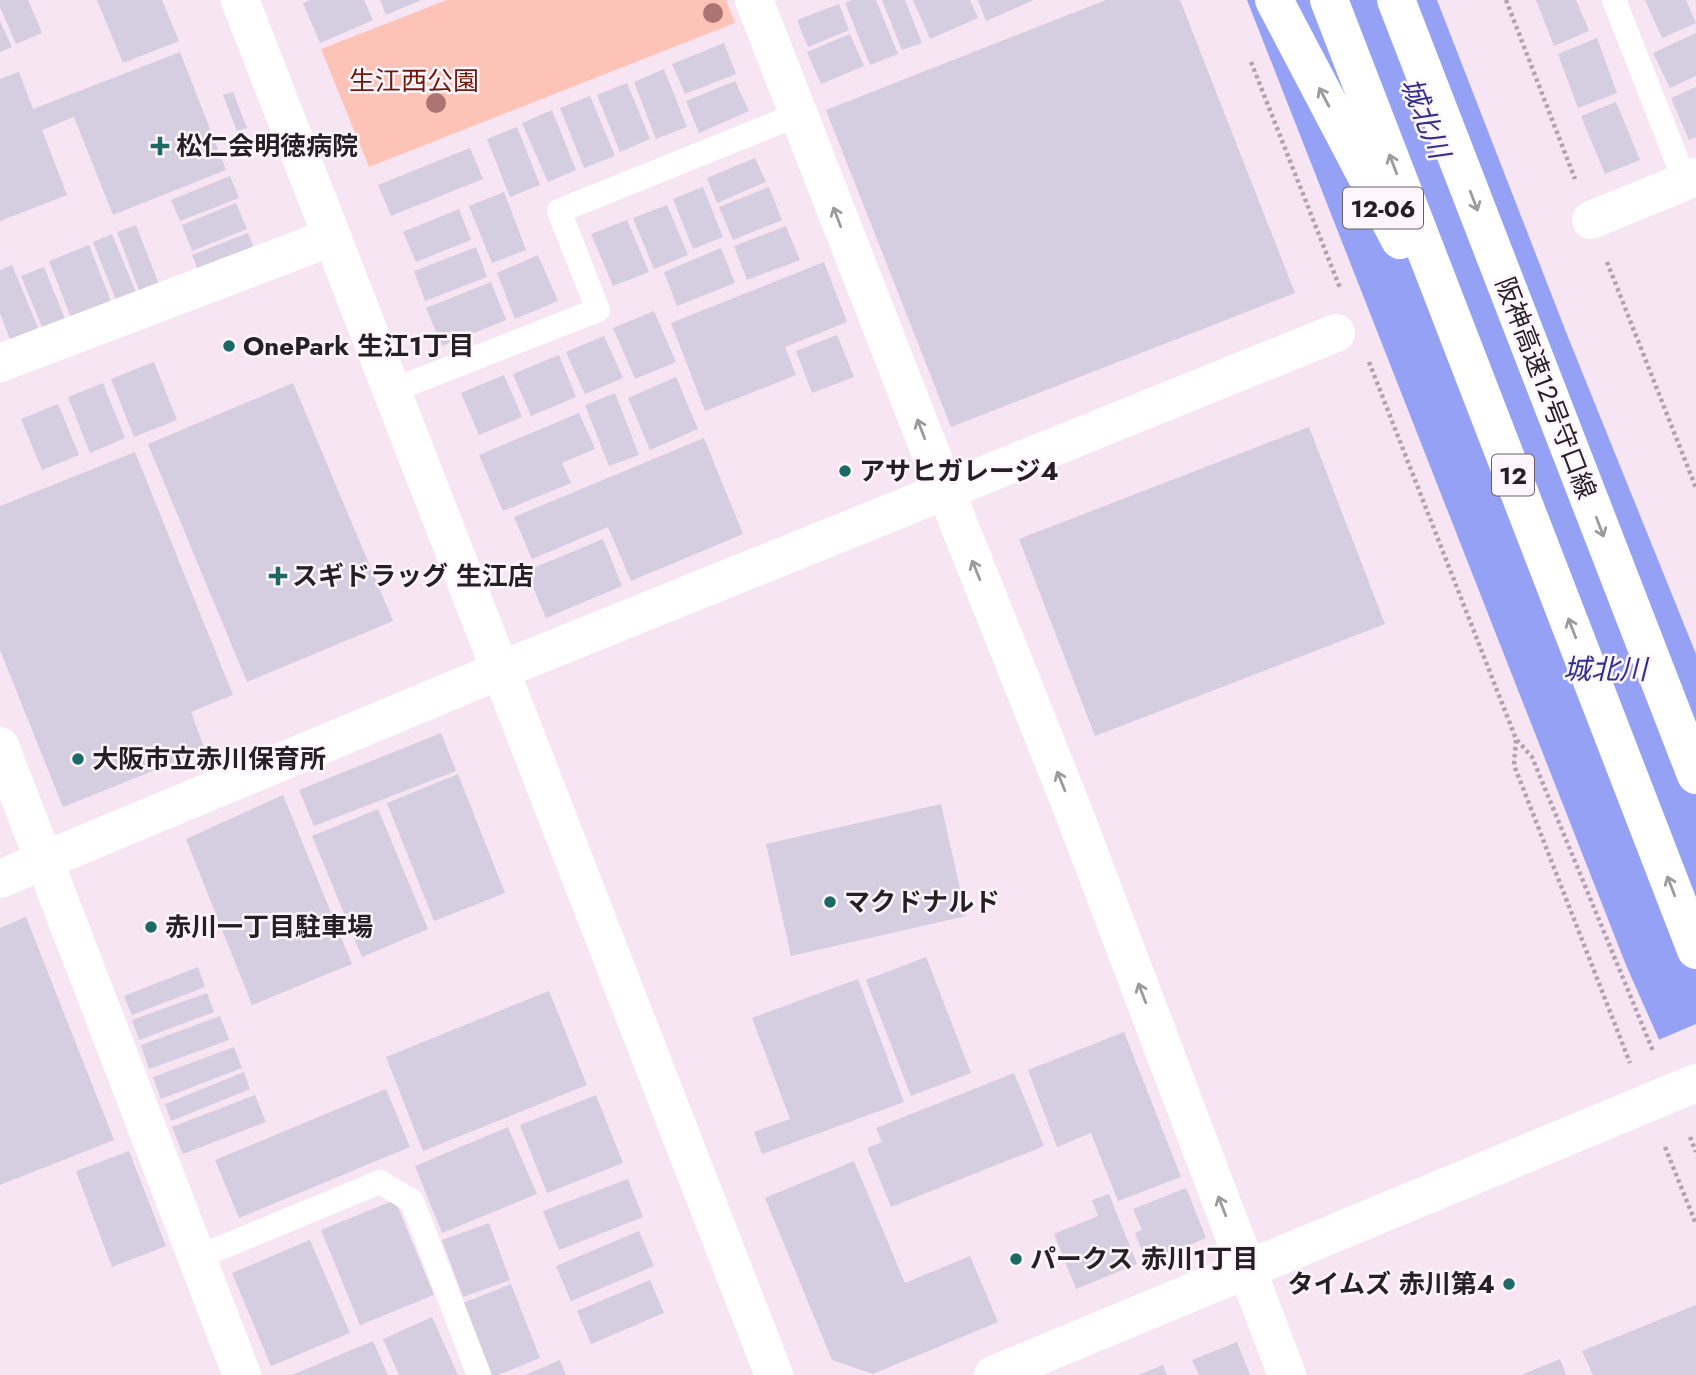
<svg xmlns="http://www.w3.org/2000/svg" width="1696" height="1375" viewBox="0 0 1696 1375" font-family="Jost,'Noto Sans JP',sans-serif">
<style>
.green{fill:#fec3b7}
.water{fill:#95a1f4}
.pier{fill:#f8e5f4}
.building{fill:#d5cde0}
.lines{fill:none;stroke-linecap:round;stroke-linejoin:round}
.path{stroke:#b1a2ae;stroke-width:4.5;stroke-dasharray:3.5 3.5;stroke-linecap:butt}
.service{stroke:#fff;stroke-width:24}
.minor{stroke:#fff;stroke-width:38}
.tertiary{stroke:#fff;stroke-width:38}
.motorway{stroke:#fff;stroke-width:38}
.tree{fill:#ac7574}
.oneway{stroke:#9d9a9c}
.poi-dot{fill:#1d6965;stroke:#fef6fc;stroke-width:2.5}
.labels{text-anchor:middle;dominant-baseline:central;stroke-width:5;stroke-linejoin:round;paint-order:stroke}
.shield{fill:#fef6fc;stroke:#676065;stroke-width:2}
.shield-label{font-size:24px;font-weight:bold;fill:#261f24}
.park-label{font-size:26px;fill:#6d190b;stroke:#fef6fc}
.poi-label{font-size:26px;font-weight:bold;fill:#261f24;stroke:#fef6fc;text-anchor:start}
.street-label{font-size:26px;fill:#261f24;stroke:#fef6fc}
.water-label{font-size:28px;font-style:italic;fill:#302f8d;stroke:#fef6fc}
</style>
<rect width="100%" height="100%" fill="#f8e5f4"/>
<polygon class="green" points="447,0 726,0 735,23 369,167 321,49"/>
<polygon class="water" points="1247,0 1437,0 1568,337 1696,654 1696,1123 1626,965"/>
<polygon class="pier" points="1696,1024 1696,1126 1693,1124 1656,1041"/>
<g class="building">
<polygon points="0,0 28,0 42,33 16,44 0,7"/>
<polygon points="97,0 162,0 179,41 123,63"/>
<polygon points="310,0 364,0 373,20 320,43 303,3"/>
<polygon points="380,0 421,0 386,15"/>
<polygon points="852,0 876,0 898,54 870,65 845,3"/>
<polygon points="882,0 905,0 922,43 902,50"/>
<polygon points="913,0 970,0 978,18 930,39"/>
<polygon points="978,0 1034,0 986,21"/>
<polygon points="1106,0 1180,0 1295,293 951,427 826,110"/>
<polygon points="1536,0 1576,0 1589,31 1554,46"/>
<polygon points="1645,0 1686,0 1696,23 1662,38"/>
<polygon points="839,4 849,30 808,47 797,20"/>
<polygon points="0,21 12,47 0,52"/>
<polygon points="1696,33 1696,76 1670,88 1653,53"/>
<polygon points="850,34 864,66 821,84 807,52"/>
<polygon points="1597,38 1617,93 1578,108 1558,54"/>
<polygon points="724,43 736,74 685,94 672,64"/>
<polygon points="180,52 226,170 113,215 74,117 42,130 67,195 0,221 0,79 19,72 33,109"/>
<polygon points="664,69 687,127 656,139 634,82"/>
<polygon points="735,81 749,111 699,133 686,101"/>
<polygon points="627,83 650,139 620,152 597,95"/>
<polygon points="1696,87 1696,137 1689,140 1671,98"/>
<polygon points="233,92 247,128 237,131 223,95"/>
<polygon points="590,96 615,156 584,168 560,108"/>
<polygon points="1616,102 1640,160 1605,174 1581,116"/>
<polygon points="552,110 576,170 548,182 522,123"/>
<polygon points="517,127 540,185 510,197 487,139"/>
<polygon points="470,148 483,179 391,216 378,185"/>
<polygon points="755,158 766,182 717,203 707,178"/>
<polygon points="230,176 239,198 180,221 171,200"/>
<polygon points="703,187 723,237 693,249 673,199"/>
<polygon points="769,187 782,220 733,240 719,207"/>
<polygon points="504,192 526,250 492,263 469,206"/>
<polygon points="236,203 247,229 192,251 182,225"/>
<polygon points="667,205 688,255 654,269 633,218"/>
<polygon points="459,209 471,240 416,262 403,232"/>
<polygon points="627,220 649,272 613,286 591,234"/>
<polygon points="136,225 160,287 141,295 117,232"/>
<polygon points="786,226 800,260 747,280 734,246"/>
<polygon points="248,233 256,254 200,276 192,255"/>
<polygon points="112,234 138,297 118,305 93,242"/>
<polygon points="89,245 112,304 72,320 49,261"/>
<polygon points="476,247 487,277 425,301 414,271"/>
<polygon points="721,248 735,283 677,306 664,272"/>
<polygon points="538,255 558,301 515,319 497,273"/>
<polygon points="824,262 847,322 785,347 796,375 705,411 671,323"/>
<polygon points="12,265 38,328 10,339 0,313 0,270"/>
<polygon points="44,267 65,319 43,329 21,276"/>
<polygon points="491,282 506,320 442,346 426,308"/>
<polygon points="654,311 676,362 635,379 613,328"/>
<polygon points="837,335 854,377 812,393 796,351"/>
<polygon points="604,336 623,378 585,394 566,352"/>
<polygon points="559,355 576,397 531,416 513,374"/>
<polygon points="154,362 177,420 134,437 111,379"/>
<polygon points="504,375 522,417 479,435 461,393"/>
<polygon points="676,377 698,429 650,450 628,398"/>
<polygon points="103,383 125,438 90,453 68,397"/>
<polygon points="293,383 393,621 247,682 148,444"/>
<polygon points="615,393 639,455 609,466 585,405"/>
<polygon points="58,404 79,455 42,470 21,419"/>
<polygon points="579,413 595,449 562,463 571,483 503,511 479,455"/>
<polygon points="1309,427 1385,624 1095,736 1019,539"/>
<polygon points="704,438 743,534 631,581 608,527 532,559 514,517"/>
<polygon points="135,452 233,695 191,712 205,750 63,807 0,650 0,506"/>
<polygon points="603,539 622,586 546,618 526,571"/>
<polygon points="441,733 456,771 314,826 299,790"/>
<polygon points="458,774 505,893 434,921 387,803"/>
<polygon points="283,795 352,964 252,1005 186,839"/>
<polygon points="941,804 966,916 791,956 766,844"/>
<polygon points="378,809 428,929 362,957 312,836"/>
<polygon points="26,917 114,1140 0,1185 0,928"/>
<polygon points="926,957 971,1073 911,1096 866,980"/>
<polygon points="198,967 205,987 132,1015 124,996"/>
<polygon points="858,979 904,1102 762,1154 754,1132 790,1119 752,1018"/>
<polygon points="549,991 587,1085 423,1151 386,1057"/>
<polygon points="207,993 214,1012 139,1040 132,1020"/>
<polygon points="220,1016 229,1040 149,1069 141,1045"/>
<polygon points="1124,1032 1181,1177 1118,1201 1091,1133 1057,1147 1028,1070"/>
<polygon points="234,1047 242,1068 161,1099 153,1077"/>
<polygon points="244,1072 250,1089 171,1121 165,1104"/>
<polygon points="1014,1073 1044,1146 891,1207 867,1148 882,1142 876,1128"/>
<polygon points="386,1089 410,1147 239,1218 215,1160"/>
<polygon points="255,1095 266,1122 183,1154 172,1127"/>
<polygon points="596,1095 623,1163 547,1193 520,1125"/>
<polygon points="508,1127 537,1194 442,1233 415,1166"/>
<polygon points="129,1151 166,1246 112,1267 76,1171"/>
<polygon points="854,1161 905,1283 970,1256 998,1322 873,1374 832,1360 765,1198"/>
<polygon points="628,1179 643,1217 559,1250 543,1211"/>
<polygon points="1186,1188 1206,1238 1147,1263 1135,1233 1142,1230 1133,1209"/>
<polygon points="1109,1194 1137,1264 1076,1289 1054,1234 1098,1216 1092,1200"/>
<polygon points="395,1200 434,1295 360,1325 321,1230"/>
<polygon points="489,1223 510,1280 463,1297 442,1240"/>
<polygon points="639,1231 654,1266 571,1301 556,1266"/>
<polygon points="310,1240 350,1333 271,1366 232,1273"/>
<polygon points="650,1280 664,1313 591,1344 577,1311"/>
<polygon points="511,1284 540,1358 498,1375 492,1375 463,1303"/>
<polygon points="1696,1305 1696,1375 1593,1375 1582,1351"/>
<polygon points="432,1317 458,1375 399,1375 383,1339"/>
<polygon points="373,1341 388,1375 292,1375"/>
<polygon points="1237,1342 1250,1375 1199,1375 1192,1360"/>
<polygon points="1560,1359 1566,1375 1521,1375"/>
<polygon points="560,1360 566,1375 525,1375"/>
<polygon points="1163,1365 1167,1375 1138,1375"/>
</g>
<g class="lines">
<g class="path">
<polyline points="1506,0 1575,179"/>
<polyline points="1251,62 1340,288"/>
<polyline points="1607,262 1696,488"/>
<polyline points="1369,362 1516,739 1532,757 1653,1051"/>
<polyline points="1516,740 1514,765 1630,1063"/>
<polyline points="1690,1137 1696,1152"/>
<polyline points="1665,1147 1696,1224"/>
</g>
<g class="service">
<polyline points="1614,0 1685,181"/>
<polyline points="391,391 598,310 559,211 797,115"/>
<polyline points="196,1258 380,1182 412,1201 479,1375"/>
</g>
<g class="minor">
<polyline points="754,0 946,492 1074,813 1287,1375"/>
<polyline points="0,363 332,237"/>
<polyline points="0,746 242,1375"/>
<polyline points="0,879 501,670"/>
</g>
<g class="tertiary">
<polyline points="240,0 774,1375"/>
<polyline points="1591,220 1696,177"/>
<polyline points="501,670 1336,333"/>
<polyline points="993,1375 1696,1083"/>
</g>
<g class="motorway">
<polyline points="1274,0 1400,240"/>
<polyline points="1329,0 1696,950"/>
<polyline points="1396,0 1696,775"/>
</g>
</g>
<g class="tree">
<circle cx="713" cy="13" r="10"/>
<circle cx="436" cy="103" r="10"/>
</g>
<defs><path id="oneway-shaft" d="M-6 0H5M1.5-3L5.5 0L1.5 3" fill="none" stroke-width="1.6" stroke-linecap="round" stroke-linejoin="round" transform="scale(1.75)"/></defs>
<g class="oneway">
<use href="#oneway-shaft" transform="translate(1324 97) rotate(-118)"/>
<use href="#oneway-shaft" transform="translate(1393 164) rotate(-111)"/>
<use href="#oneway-shaft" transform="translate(1474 201) rotate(69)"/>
<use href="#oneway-shaft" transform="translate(837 217) rotate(-111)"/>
<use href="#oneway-shaft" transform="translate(921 429) rotate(-111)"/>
<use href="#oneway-shaft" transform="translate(1600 527) rotate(69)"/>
<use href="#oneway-shaft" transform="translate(976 570) rotate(-112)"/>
<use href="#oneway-shaft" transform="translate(1572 628) rotate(-111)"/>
<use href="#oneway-shaft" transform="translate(1061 781) rotate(-112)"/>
<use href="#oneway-shaft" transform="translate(1671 886) rotate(-111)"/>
<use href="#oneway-shaft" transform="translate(1142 993) rotate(-111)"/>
<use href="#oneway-shaft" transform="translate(1222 1206) rotate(-111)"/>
</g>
<g class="poi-dot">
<path d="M156.5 135.5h7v7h7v7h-7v7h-7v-7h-7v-7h7z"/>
<circle cx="229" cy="346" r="7"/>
<circle cx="845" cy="471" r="7"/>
<path d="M274.5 565.5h7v7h7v7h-7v7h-7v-7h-7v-7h7z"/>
<circle cx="78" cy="759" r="7"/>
<circle cx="830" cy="902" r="7"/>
<circle cx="151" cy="927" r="7"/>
<circle cx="1016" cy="1259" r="7"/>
<circle cx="1509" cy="1284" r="7"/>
</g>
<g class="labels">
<g class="shield">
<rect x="1343" y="187.5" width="80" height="41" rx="5"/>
<rect x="1492" y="454.5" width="42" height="41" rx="5"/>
</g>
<g class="shield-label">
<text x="1383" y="208">12-06</text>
<text x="1513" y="475">12</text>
</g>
<g class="park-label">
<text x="414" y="81">生江西公園</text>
</g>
<g class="poi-label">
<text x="176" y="146">松仁会明徳病院</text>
<text x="243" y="346">OnePark 生江1丁目</text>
<text x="859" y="471">アサヒガレージ4</text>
<text x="292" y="576">スギドラッグ 生江店</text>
<text x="92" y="759">大阪市立赤川保育所</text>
<text x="844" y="902">マクドナルド</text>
<text x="165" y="927">赤川一丁目駐車場</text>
<text x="1030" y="1259">パークス 赤川1丁目</text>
<text x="1495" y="1284" text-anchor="end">タイムズ 赤川第4</text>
</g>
<g class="street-label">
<text transform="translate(1546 388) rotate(69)">阪神高速12号守口線</text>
</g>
<g class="water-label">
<text transform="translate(1425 118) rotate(68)">城北川</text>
<text x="1605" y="669">城北川</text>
</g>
</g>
</svg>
